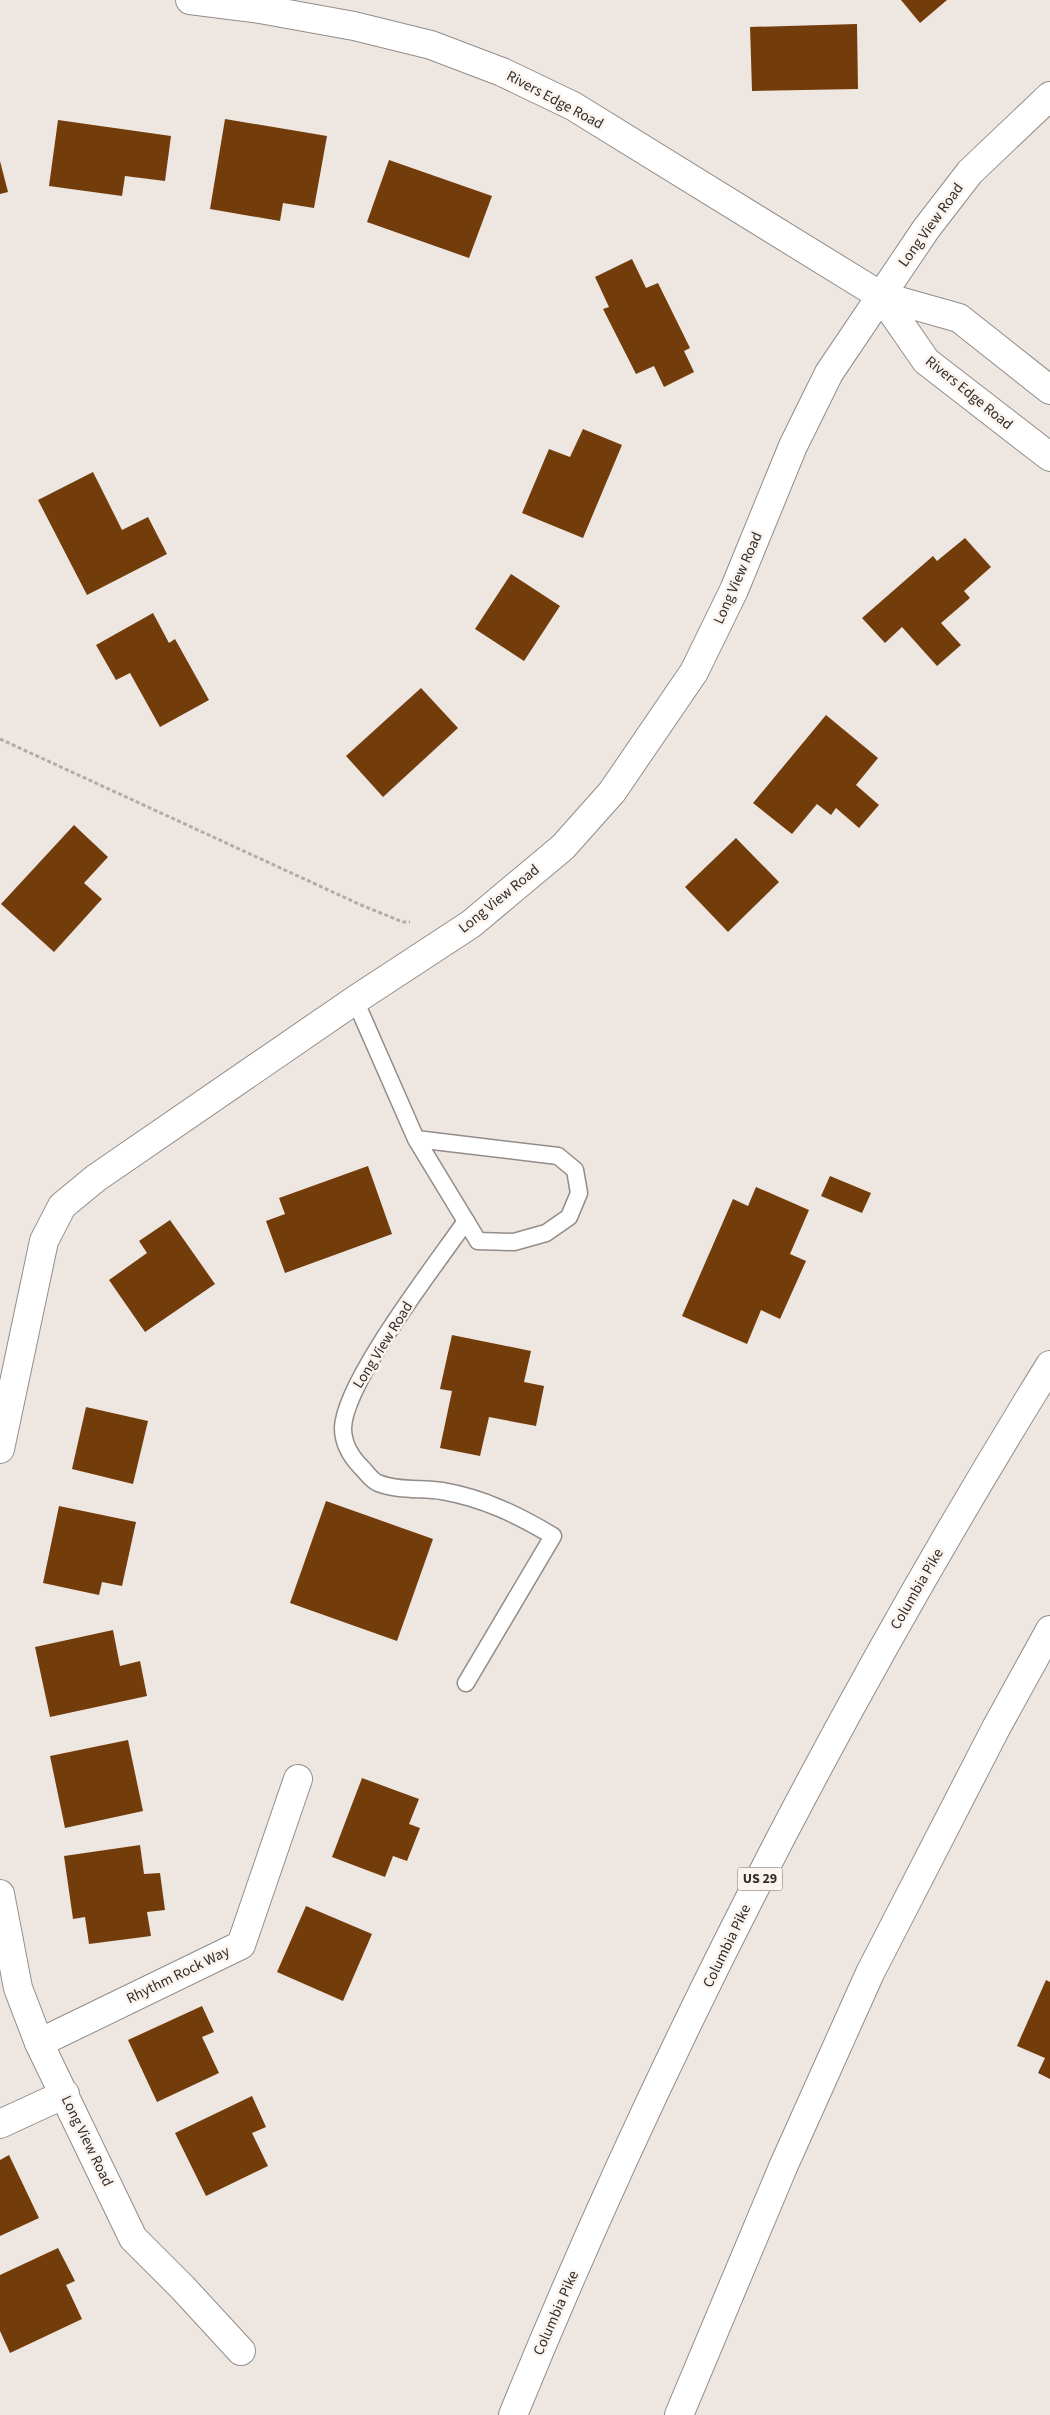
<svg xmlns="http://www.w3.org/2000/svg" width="1050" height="2415" viewBox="0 0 1050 2415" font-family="'Source Sans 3',sans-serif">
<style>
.building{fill:#733d0b}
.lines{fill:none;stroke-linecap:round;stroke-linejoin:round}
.service-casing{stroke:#938c88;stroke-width:19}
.minor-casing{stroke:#938c88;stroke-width:30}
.trunk-casing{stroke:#938c88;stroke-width:30}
.path{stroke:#b3ada9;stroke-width:3;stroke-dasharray:4 2.5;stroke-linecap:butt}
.service{stroke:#fff;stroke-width:16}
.minor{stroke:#fff;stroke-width:28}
.trunk{stroke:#fff;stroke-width:28}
.labels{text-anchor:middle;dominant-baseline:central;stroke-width:5;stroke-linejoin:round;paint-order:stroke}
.shield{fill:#fbf3ee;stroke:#6d6866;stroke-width:1}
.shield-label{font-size:14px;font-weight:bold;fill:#302d2b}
.street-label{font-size:15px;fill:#302d2b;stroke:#fbf3ee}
</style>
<rect width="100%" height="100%" fill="#eee6e1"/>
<g class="building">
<polygon points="901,0 947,0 920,23"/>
<polygon points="857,24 858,89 752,91 750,27"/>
<polygon points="225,119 327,136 314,208 283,203 280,221 210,209"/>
<polygon points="58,120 171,136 165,181 125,176 122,196 49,186"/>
<polygon points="389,160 492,196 469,258 367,222"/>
<polygon points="0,161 8,192 0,194"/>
<polygon points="632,259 646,288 658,283 690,348 684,351 694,372 664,387 654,366 636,374 603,309 609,307 595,277"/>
<polygon points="583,429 622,445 583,538 522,513 549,449 570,457"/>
<polygon points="93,472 122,530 148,517 167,554 87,595 38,500"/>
<polygon points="965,538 991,567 964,591 970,598 941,623 961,645 937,666 902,627 885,643 862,618 933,556 937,561"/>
<polygon points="511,574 560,606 524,661 475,629"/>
<polygon points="153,613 169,643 175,639 209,700 160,727 130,673 116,680 96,645"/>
<polygon points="421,688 458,728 383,797 346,756"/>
<polygon points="826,715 878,758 856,785 879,805 859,828 836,808 831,815 817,804 792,834 753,803"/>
<polygon points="74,825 108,857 84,883 102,899 54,952 1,904"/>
<polygon points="736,838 779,882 728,932 685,887"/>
<polygon points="368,1166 392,1234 285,1273 266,1221 285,1214 279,1198"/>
<polygon points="830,1176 871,1193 862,1213 821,1196"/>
<polygon points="756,1187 809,1210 790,1254 806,1261 780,1319 761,1310 747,1344 682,1316 733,1199 748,1206"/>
<polygon points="170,1220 215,1284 145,1332 109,1280 147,1253 139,1241"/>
<polygon points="452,1335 531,1351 524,1382 544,1386 536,1426 489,1417 480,1456 440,1448 452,1391 440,1389"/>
<polygon points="86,1407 148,1421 133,1484 72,1469"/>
<polygon points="326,1501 433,1539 397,1641 290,1603"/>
<polygon points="59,1506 136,1522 122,1586 102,1582 99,1595 43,1583"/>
<polygon points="113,1630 120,1666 140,1661 147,1696 50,1717 35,1647"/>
<polygon points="128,1740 143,1811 65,1828 50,1756"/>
<polygon points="362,1778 419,1799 409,1824 420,1828 407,1861 393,1856 385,1877 332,1857"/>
<polygon points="140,1845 144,1874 160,1873 165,1910 147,1912 151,1936 89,1944 85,1917 73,1919 64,1856"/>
<polygon points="306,1906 372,1934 343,2001 277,1972"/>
<polygon points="1046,1980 1050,1982 1050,2079 1038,2073 1045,2058 1017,2046"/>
<polygon points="202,2006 214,2032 202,2037 219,2073 157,2102 128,2040"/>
<polygon points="252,2096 266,2127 252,2133 268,2166 206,2196 175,2133"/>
<polygon points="9,2155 39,2218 0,2236 0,2160"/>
<polygon points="58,2248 75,2281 66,2285 82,2319 10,2353 0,2331 0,2275"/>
</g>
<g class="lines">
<g class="service-casing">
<g id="service">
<polyline points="355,1000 416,1139 478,1241 514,1242 546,1233 569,1217 579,1193 575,1170 558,1156 416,1139"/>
<path d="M466 1221C437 1263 344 1382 343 1428 343 1443 351 1457 362 1468 366 1472 372 1481 378 1483 397 1491 422 1488 442 1491 483 1498 518 1515 553 1536L466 1683"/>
</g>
</g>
<g class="minor-casing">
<g id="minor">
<polyline points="190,0 260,9 354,26 431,45 502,72 573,106 881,296 959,318 1050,390"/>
<polyline points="881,296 926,361 1050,457"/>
<polyline points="0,1449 44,1241 62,1206 96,1178 355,1000 471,924 563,847 612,792 694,672 734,590 793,446 829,373 926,229 970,172 1050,96"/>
<polyline points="0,1894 18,1988 39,2043 133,2238 183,2288 241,2351"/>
<polyline points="39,2043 241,1945 298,1779"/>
<polyline points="0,2124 65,2094"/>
</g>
</g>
<g class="trunk-casing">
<g id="trunk">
<path d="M513 2415C661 2052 844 1698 1050 1365"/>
<polyline points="679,2415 783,2167 870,1973 996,1728 1050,1630"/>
</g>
</g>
<polyline class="path" points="0,739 361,905 403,922 410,922"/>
<use href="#service" class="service"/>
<use href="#minor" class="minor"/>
<use href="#trunk" class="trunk"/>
</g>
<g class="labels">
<rect class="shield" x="737.5" y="1867.5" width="45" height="23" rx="4"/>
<g class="shield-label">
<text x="760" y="1879">US 29</text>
</g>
<g class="street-label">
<text transform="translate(555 100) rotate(28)">Rivers Edge Road</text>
<text transform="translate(931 225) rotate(-54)">Long View Road</text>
<text transform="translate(969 393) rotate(39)">Rivers Edge Road</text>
<text transform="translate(738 578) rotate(-66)">Long View Road</text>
<text transform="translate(499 899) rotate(-39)">Long View Road</text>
<text transform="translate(383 1345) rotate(-58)">Long View Road</text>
<text transform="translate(917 1589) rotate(-60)">Columbia Pike</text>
<text transform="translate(727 1946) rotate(-64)">Columbia Pike</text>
<text transform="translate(178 1975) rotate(-26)">Rhythm Rock Way</text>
<text transform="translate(87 2141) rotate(64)">Long View Road</text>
<text transform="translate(556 2313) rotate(-66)">Columbia Pike</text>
</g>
</g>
</svg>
